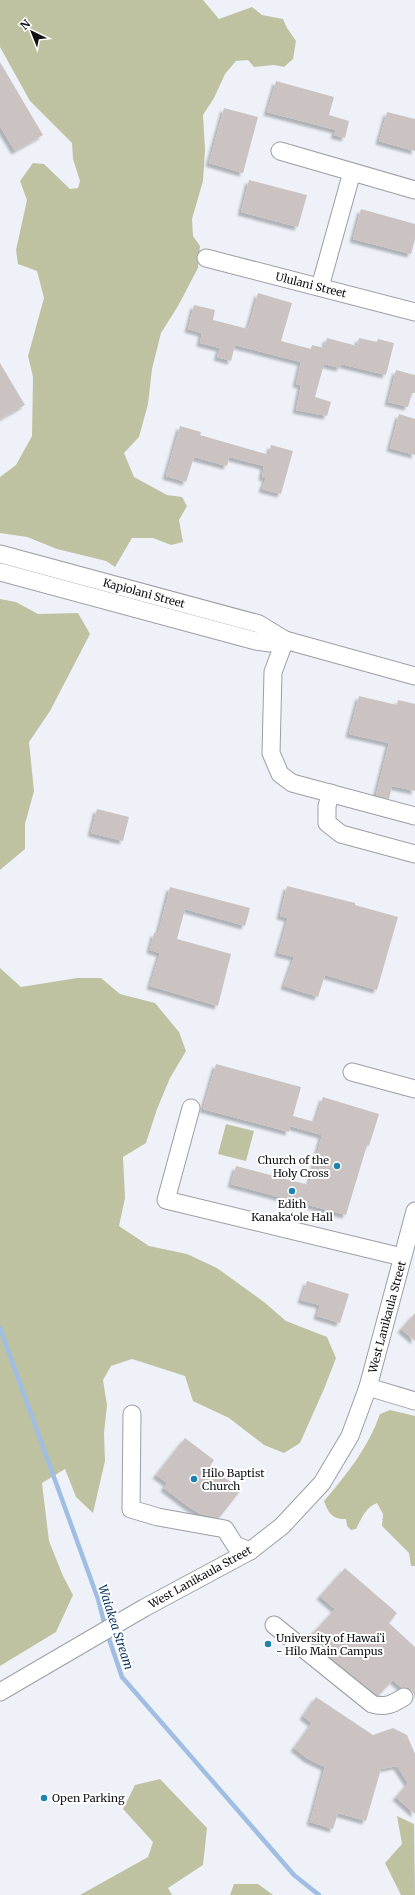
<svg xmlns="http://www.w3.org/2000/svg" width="415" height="1895" viewBox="0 0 415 1895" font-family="Merriweather,serif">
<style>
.green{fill:#bfc2a1}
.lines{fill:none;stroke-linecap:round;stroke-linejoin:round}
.stream{stroke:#a0bde3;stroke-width:4.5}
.building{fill:#cbc3c2;filter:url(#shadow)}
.minor-casing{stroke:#9b9ea4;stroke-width:19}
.minor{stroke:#fff;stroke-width:17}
.poi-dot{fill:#1d84ad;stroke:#fff;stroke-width:1.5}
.labels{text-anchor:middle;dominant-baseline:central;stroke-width:4;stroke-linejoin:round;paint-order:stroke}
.street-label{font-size:11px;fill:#101113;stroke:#fff}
.poi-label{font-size:11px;fill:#101113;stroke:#fff;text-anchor:start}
.water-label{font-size:12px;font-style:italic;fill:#0e3765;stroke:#fff}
</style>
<defs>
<filter id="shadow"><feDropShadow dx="-3.5" dy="3.5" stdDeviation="1" flood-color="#0004"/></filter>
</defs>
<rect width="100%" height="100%" fill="#eef2f8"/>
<g class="green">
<polygon points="0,0 203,0 219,19 252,7 262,15 283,19 287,28 296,41 293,59 284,67 274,65 254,67 248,60 236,61 225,74 214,98 203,115 205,150 203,181 192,219 193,236 200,246 198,268 178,306 161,333 152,369 148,404 139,437 124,453 134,477 167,495 182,497 187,506 179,520 183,542 171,545 153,538 132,538 115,567 106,561 57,549 27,537 0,533 0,477 16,465 32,436 33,377 28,356 44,298 37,271 18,264 16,250 27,200 20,181 33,163 44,164 70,189 78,188 80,181 73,159 72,143 30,101 0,47"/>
<polygon points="0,599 16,602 38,614 78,613 90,634 50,711 29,742 34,791 25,824 25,849 0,870"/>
<polygon points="0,968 21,987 77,978 101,978 120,994 155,1003 179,1032 186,1051 170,1078 157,1109 146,1143 123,1157 125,1198 119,1226 149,1246 187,1254 217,1268 264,1302 286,1321 327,1337 336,1358 324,1389 300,1443 284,1453 264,1445 229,1418 193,1401 185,1376 132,1359 111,1366 103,1380 107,1405 104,1433 105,1461 93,1513 76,1497 65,1469 42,1483 49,1541 63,1576 73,1595 56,1632 0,1666"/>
<polygon points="226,1124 254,1131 246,1161 218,1154"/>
<path d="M390 1410 415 1416V1566H411L409 1553 382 1526 383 1514 377 1503C366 1507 361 1519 356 1529L351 1530 347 1526 346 1519C333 1520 328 1513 324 1501 347 1474 368 1448 380 1414Z"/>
<polygon points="160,1779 207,1828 203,1865 168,1888 172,1895 80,1895 148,1857 153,1842 123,1809 135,1785"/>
<polygon points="397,1816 414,1824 415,1895 401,1895 385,1863 402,1844"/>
<polygon points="234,1884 258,1884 273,1895 230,1895"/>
</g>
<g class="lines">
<g class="stream">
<polyline points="0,1328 98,1599 105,1626"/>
<polyline points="107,1633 122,1677 294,1875 319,1895"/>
</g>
</g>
<g class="building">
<polygon points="0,62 43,135 15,151 0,126"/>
<polygon points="276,81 334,97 329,115 349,121 345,138 334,135 336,130 267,112"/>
<polygon points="224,108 258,117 243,173 209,163"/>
<polygon points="387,112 415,119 415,151 379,141"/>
<polygon points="249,180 307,195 298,227 241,212"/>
<polygon points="361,209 415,224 415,239 411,254 353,239"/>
<polygon points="258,293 292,303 281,341 311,349 312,345 324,348 327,338 357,346 359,338 377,342 378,339 394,343 386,375 341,364 340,368 324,364 315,397 331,402 327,416 296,410 301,385 296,384 301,362 235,345 231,361 217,357 220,348 200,343 202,333 188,329 194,305 215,310 213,320 248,329"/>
<polygon points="0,363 25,405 0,419"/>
<polygon points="396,370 415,375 415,393 412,393 408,407 388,402"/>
<polygon points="399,414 415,419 415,455 390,448"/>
<polygon points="180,426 201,432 200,435 269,455 271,445 293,451 281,494 262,489 266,478 262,477 264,466 229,457 227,466 194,457 186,482 166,476"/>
<polygon points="359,696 397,705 398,700 415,704 415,791 392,786 389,799 376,795 389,743 349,734"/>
<polygon points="97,809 129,817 123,841 91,833"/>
<polygon points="287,886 355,903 355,905 398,917 377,990 325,975 318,997 284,986 294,957 278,953 288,918 280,916"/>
<polygon points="170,887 250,908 245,926 185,909 177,939 231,954 218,1006 150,986 160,953 150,950 154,933 158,934"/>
<polygon points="216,1064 301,1087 293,1116 315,1122 323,1097 379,1114 369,1146 367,1145 346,1215 231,1184 236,1166 309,1185 322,1135 290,1126 289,1132 203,1109"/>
<polygon points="307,1281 349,1294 340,1323 317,1316 320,1305 301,1300"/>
<polygon points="415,1313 415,1341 401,1329"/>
<polygon points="185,1438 214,1460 210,1466 241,1490 219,1518 201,1514 189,1507 164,1488 167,1483 156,1475"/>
<polygon points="345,1568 397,1613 389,1623 415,1647 415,1699 413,1692 409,1688 402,1688 393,1680 379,1695 377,1695 313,1643 313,1633 335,1609 320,1596"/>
<polygon points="316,1697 373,1735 393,1728 407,1735 415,1754 415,1814 396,1797 408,1783 397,1766 381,1769 366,1821 338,1813 333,1829 310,1822 325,1767 308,1759 294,1748 312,1723 303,1716"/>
</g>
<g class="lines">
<g class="minor-casing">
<g id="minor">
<polyline points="280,151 415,190"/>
<polyline points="206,258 415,312"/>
<polyline points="320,287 352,172"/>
<polyline points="0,554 259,624 285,640 415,676"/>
<polyline points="0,572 256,641 270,643 285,640"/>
<polyline points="285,640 273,672 271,753 280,774 292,783 415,816"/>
<polyline points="331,793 327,806 327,823 341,834 415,854"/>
<polyline points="352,1072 415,1089"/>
<polyline points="191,1108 166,1200 402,1257"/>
<polyline points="368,1387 415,1401"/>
<polyline points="132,1414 131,1509 158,1517 225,1529 235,1545 250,1551"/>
<path d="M274 1625 372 1704C385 1708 393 1704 404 1697"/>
<polyline points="0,1692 144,1608 250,1551 282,1526 322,1483 350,1436 368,1387 415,1211"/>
</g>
</g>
<use href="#minor" class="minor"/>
</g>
<g class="poi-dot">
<circle cx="337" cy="1166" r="4"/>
<circle cx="292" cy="1191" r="4"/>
<circle cx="194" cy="1479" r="4"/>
<circle cx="268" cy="1644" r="4"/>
<circle cx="44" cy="1798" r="4"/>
</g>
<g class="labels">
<g class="street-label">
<text transform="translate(311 285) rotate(14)">Ululani Street</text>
<text transform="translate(144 593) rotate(15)">Kapiolani Street</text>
<text transform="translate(387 1317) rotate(-75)">West Lanikaula Street</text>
<text transform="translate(200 1577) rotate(-29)">West Lanikaula Street</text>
</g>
<g class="poi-label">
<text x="329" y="1160" text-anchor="end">Church of the<tspan x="329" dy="13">Holy Cross</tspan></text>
<text x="292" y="1204" text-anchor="middle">Edith<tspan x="292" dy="13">Kanaka‘ole Hall</tspan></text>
<text x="202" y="1473">Hilo Baptist<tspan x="202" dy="13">Church</tspan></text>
<text x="276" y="1638">University of Hawaiʻi<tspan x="276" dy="13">- Hilo Main Campus</tspan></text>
<text x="52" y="1798">Open Parking</text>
</g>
<g class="water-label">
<text transform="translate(116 1627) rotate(72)">Waiakea Stream</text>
</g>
</g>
<g transform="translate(32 32) rotate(317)" stroke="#ffffff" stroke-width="3" paint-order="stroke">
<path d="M0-3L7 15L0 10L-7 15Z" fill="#101113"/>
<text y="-6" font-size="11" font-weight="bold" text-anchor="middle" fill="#101113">N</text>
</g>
</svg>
